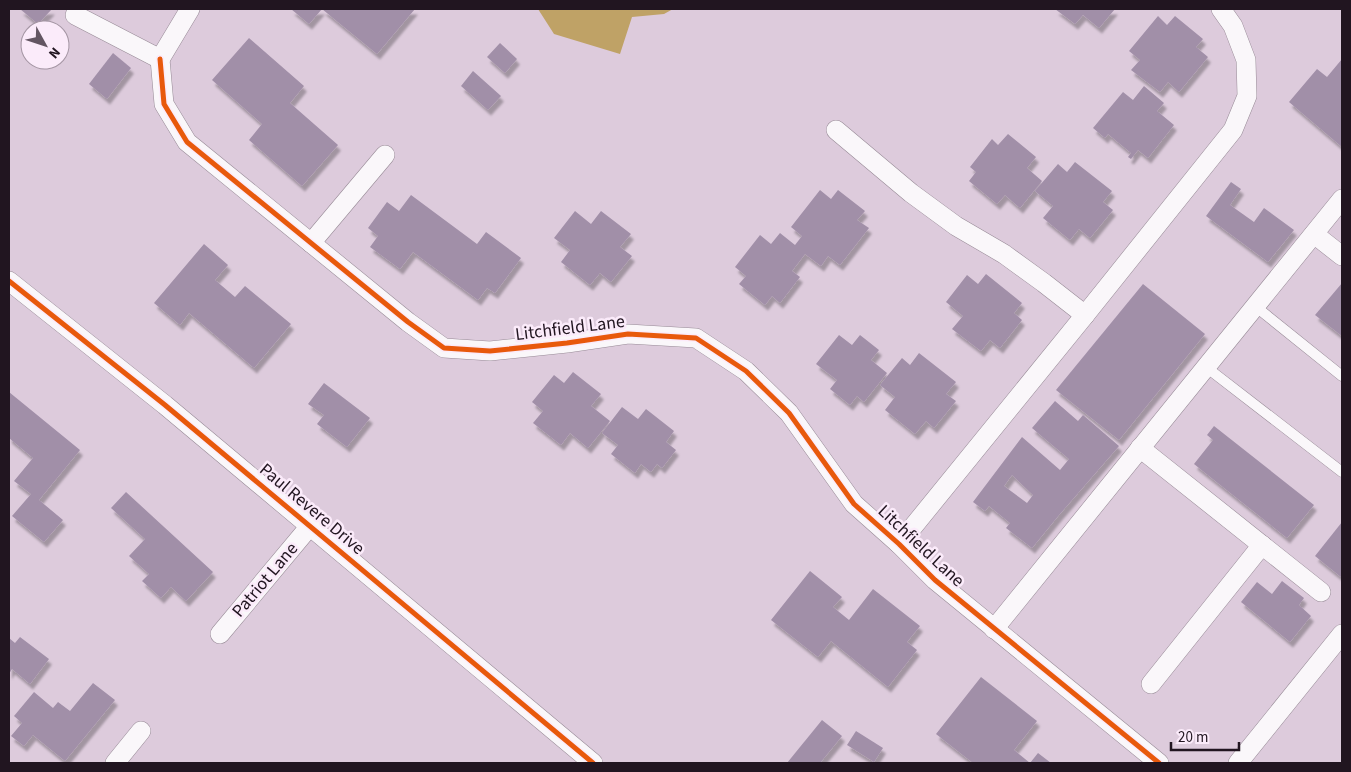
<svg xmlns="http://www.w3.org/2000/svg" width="1351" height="772" viewBox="0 0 1351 772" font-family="'Source Sans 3',sans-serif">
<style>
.water{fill:#bfa266}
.building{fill:#a18fa8;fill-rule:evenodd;filter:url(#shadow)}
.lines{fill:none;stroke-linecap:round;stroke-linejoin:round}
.lane-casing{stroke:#978a96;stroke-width:11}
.street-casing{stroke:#978a96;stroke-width:20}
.lane{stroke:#faf7fa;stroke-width:10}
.street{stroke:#faf7fa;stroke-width:19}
.cycleway-casing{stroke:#fbebfa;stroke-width:8}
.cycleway{stroke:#e8590c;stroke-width:5}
.labels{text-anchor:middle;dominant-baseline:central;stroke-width:5;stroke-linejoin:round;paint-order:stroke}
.street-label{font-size:18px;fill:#211520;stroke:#fbebfa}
</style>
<defs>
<filter id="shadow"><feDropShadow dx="3" dy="5.5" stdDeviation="1" flood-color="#0004"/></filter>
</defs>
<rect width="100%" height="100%" fill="#ddcbdc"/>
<polygon class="water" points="538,9 673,9 664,14 632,17 620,54 554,34"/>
<g class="building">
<polygon points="20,9 52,9 38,24"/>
<polygon points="291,9 322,9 309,24"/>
<polygon points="322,9 415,9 377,54"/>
<polygon points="1055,9 1115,9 1099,28 1083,15 1075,24"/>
<polygon points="1158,16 1167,25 1175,16 1203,39 1196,47 1208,57 1179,92 1168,82 1160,92 1131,70 1140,60 1129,51"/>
<polygon points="249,38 304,86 290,103 338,145 302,186 249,140 262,124 212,80"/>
<polygon points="500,43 517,59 505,73 487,57"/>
<polygon points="113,53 131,68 107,99 89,84"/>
<polygon points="1342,59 1342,147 1289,102 1317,69 1327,77"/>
<polygon points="473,71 501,96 488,110 461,86"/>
<polygon points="1144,86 1164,103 1157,111 1174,125 1148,158 1138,150 1131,159 1128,157 1131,153 1108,134 1105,138 1093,128 1123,92 1133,100"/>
<polygon points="1008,134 1036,157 1027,168 1042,181 1020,208 1005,195 997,204 969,181 976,172 970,167 992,139 998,145"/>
<polygon points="1075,162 1112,191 1103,202 1113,210 1090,238 1079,229 1070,240 1043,218 1053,206 1035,191 1058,164 1067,172"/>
<polygon points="1231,182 1241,189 1230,205 1254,222 1264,208 1294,230 1268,262 1206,216"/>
<polygon points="820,190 831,199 838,190 865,211 857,220 869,228 840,265 828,256 821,266 805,254 792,271 800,277 780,303 772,296 765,305 739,284 746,276 735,267 760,235 771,244 780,233 795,245 802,236 791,227"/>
<polygon points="411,195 477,244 486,232 521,258 495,293 487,288 478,300 413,252 400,269 370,247 378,236 368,228 387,202 399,211"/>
<polygon points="575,211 591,224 601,211 631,234 620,247 632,256 611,282 600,273 590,285 561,262 570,250 554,238"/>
<polygon points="204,244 228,265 215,280 235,297 245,286 291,324 254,368 189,313 180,325 154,303"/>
<polygon points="986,274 1022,303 1014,313 1022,320 1000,348 990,340 981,351 952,329 963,316 946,302 967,275 978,284"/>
<polygon points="1342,283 1342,336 1315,315"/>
<polygon points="1143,284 1205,334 1119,440 1056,390"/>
<polygon points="839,335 852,345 860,335 879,350 871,360 887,373 864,402 857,396 850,405 830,389 837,380 816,364"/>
<polygon points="919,353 956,382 946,394 956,401 934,428 926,421 915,434 885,410 895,397 880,385 902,358 910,365"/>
<polygon points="573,372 601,394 591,406 610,421 588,448 570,433 561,445 533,423 543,411 532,402 554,375 564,383"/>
<polygon points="324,383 370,418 347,447 317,424 324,415 308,404"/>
<polygon points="9,392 80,450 39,500 63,520 44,542 12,516 31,494 14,481 33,458 9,438"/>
<path d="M1055 401 1078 421 1083 415 1119 446 1059 515 1032 548 1006 528 1010 523 989 506 985 511 973 502 1022 437 1060 470 1069 459 1032 428ZM1012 475 1033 495 1027 503 1004 486Z"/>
<polygon points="622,407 638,419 646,409 674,431 666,442 676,450 662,468 657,464 651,472 641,464 635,473 611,454 618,445 602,433"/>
<polygon points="1214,426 1314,505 1287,538 1194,464 1213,440 1207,435"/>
<polygon points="126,492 213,572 186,601 171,587 161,598 142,581 149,574 129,556 145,539 111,508"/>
<polygon points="1342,522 1342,576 1341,577 1315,556"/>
<polygon points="810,571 842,597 833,607 849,620 873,589 920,626 907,642 917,650 888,687 831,641 818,657 771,620"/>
<polygon points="1282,581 1304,598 1299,605 1311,616 1290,642 1241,602 1257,582 1272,594"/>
<polygon points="20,637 49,659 30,684 12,669 9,674 9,638 15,643"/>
<polygon points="981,677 1037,721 1014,750 1030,763 1038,753 1051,763 973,763 936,734"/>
<polygon points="93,683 115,700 65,761 33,735 24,746 11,736 22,723 14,716 34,692 53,708 58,702 70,711"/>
<polygon points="822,720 842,736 820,763 787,763"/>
<polygon points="856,731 883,748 874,762 847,745"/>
</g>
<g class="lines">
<g class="lane-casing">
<g id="lane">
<polyline points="1255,306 1342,376"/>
<polyline points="1206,367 1342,472"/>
</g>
</g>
<g class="street-casing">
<g id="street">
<polyline points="75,15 160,59"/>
<polyline points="160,59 164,104 187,142 408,322 444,348 490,351 567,343 628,334 696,338 746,371 789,413 854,504 899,544 935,580 1159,763"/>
<polyline points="160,59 190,9"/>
<polyline points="836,130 911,193 956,226 1004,254 1044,283 1085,315"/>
<polyline points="1314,234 1342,256"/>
<polyline points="311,243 385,155"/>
<polyline points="9,281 165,405 593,763"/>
<polyline points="1140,448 1321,592"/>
<polyline points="899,544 1085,315 1233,130 1247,96 1246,60 1233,26 1221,9"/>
<polyline points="994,629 1342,199"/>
<polyline points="220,634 310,526"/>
<polyline points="1151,684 1262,545"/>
<polyline points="115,763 141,731"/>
<polyline points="1238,763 1342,634"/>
</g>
</g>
<use href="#lane" class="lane"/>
<use href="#street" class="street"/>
<g class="cycleway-casing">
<g id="cycleway">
<polyline points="160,59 164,104 187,142 408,322 444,348 490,351 567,343 628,334 696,338 746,371 789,413 854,504 899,544 935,580 1159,763"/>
<polyline points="9,281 165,405 593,763"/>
</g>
</g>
<use href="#cycleway" class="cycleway"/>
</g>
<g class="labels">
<g class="street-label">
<text transform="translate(570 328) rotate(-7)">Litchfield Lane</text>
<text transform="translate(312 509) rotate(40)">Paul Revere Drive</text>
<text transform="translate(921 546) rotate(43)">Litchfield Lane</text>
<text transform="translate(265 580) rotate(-50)">Patriot Lane</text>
</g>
</g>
<rect width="1351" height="772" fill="none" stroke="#211520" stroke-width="20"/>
<g transform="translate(45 45) rotate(130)"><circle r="24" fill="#fbebfa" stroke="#a495a3"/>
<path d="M0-4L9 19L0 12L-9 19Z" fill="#635562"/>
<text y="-8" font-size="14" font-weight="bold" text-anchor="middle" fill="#211520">N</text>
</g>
<path d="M1171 742v8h68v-8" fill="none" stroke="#211520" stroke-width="2.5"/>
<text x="1178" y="742" font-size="15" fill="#211520" stroke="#fbebfa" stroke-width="4" paint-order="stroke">20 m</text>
</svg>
